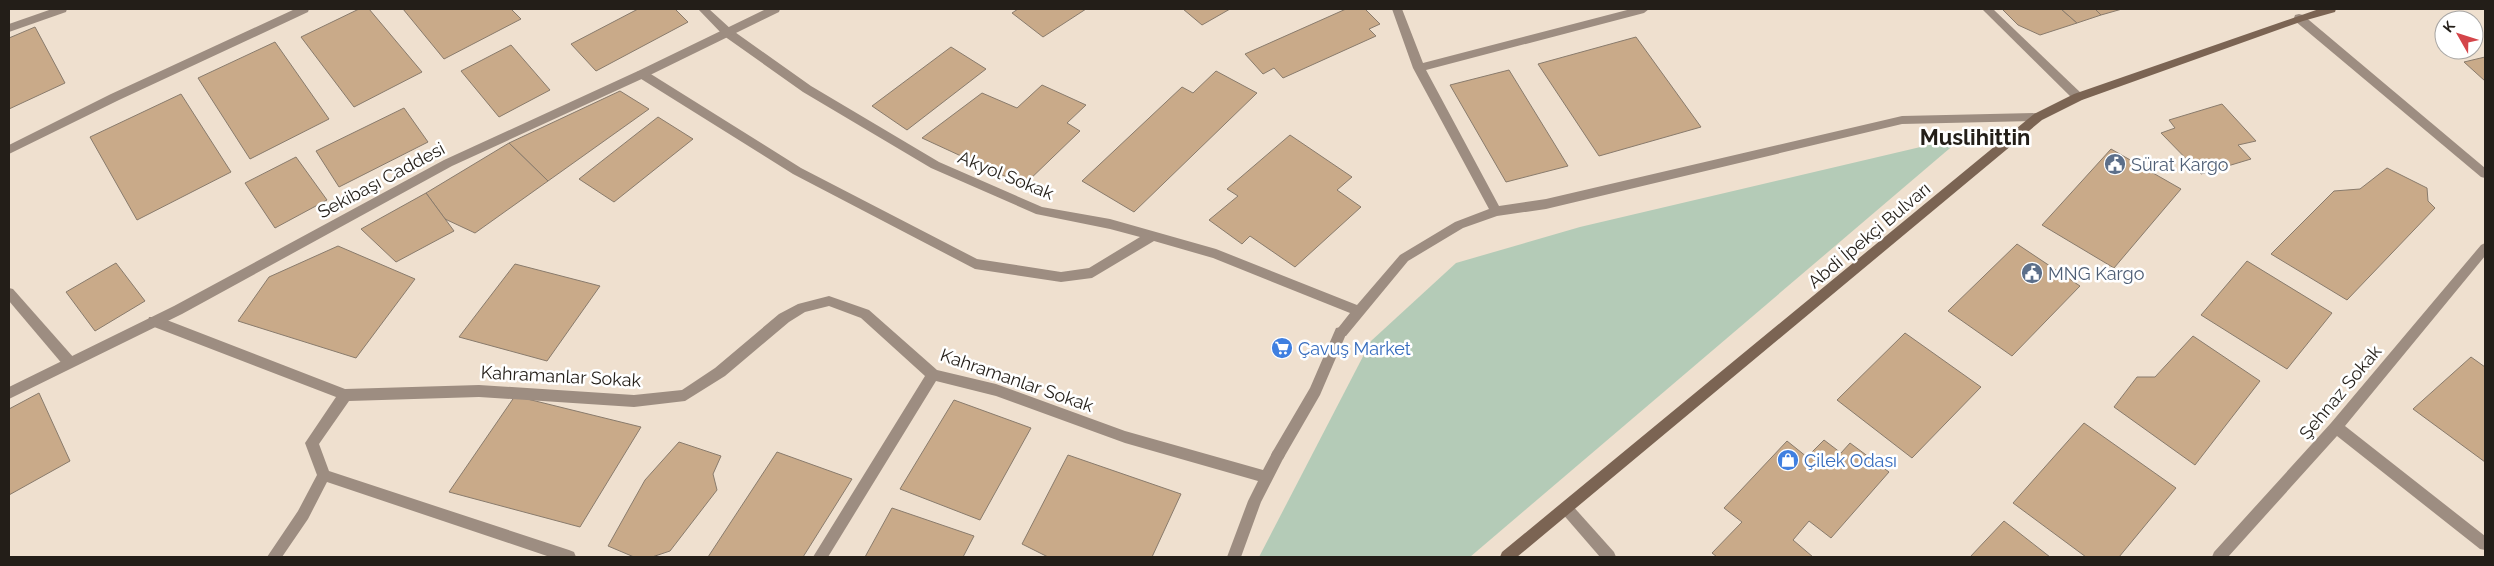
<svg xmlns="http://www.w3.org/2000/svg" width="2494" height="566" viewBox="0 0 2494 566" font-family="Raleway,sans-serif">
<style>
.green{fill:#b4cbb7}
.building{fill:#c9aa89;stroke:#897b6c}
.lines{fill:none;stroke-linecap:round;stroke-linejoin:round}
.pedestrian{fill:#9d8d81;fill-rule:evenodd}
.minor{fill:#9d8d81;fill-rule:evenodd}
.tertiary{fill:#9d8d81;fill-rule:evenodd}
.secondary{fill:#7b6453;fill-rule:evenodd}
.labels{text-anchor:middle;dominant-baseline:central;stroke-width:5;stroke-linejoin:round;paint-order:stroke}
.service-label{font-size:18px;fill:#4e5e75;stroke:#fff;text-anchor:start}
.street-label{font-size:18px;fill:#231e18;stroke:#fff}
.shop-label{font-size:18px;fill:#366cbe;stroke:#fff;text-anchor:start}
.district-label{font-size:22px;font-weight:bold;fill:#231e18;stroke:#fff}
</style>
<rect width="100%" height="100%" fill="#efe0cf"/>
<polygon class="green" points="1963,137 1470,557 1259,557 1371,341 1456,263 1580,227"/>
<g class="building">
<polygon points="359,9 369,9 422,72 354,107 301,37"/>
<polygon points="403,9 511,9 521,19 444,59"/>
<polygon points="638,9 675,9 688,22 596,71 571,44"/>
<polygon points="1018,9 1086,9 1043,37 1012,13"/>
<polygon points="1183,9 1230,9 1202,25"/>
<polygon points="1346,9 1365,9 1380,24 1369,29 1376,36 1283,78 1274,68 1263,74 1245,54"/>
<polygon points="2002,9 2061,9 2077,23 2040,35 2018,25"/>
<polygon points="2061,9 2095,9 2101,15 2077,23"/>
<polygon points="2095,9 2122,9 2101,15"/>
<polygon points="35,27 65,83 9,109 9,38"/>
<polygon points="1636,37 1701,127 1599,156 1538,64"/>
<polygon points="275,42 329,119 250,159 198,78"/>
<polygon points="511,45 550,90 499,117 461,71"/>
<polygon points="951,47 986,69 907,130 872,106"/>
<polygon points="2485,57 2485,81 2464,62"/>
<polygon points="1509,70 1568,166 1506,182 1450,85"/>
<polygon points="1216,71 1257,93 1134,212 1082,181 1182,87 1193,93"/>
<polygon points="1042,85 1086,105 1067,123 1080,131 1024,185 922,138 982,93 1017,108"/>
<polygon points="620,91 649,109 548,181 509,143"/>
<polygon points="181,94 231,172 137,220 90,137"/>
<polygon points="2222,104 2256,141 2238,145 2251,159 2201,174 2161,133 2175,128 2169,120"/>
<polygon points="404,108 428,142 339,187 316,151"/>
<polygon points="658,117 693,139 614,202 579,179"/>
<polygon points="1290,135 1352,177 1337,190 1361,207 1295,267 1250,236 1242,244 1209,220 1238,196 1227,189"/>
<polygon points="509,143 548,181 475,233 445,219 426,193"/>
<polygon points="2111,149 2181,189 2114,268 2042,225"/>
<polygon points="296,157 327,200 275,228 245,183"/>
<polygon points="2387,168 2427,188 2428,201 2435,208 2347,300 2271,254 2334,191 2360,189"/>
<polygon points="426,193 454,231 396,262 361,229"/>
<polygon points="2017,244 2080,286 2012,356 1948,311"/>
<polygon points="338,246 415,279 356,358 238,321 269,277"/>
<polygon points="2247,261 2332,313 2287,369 2201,315"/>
<polygon points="116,263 145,301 95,331 66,292"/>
<polygon points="515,264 600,286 547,361 459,337"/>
<polygon points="1905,333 1981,387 1912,458 1837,400"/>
<polygon points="2193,336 2260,381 2195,465 2114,407 2137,377 2155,377"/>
<polygon points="2471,357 2485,367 2485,462 2413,409"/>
<polygon points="39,393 70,461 9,495 9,409"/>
<polygon points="515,396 641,427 580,527 449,492"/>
<polygon points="954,400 1031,428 980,520 900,489"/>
<polygon points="2084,423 2176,488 2119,557 2086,557 2013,503"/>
<polygon points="1824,440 1841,453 1850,443 1889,472 1831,538 1809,521 1793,540 1813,557 1717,557 1712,553 1742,522 1724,508 1787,441 1807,457"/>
<polygon points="679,442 721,456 713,474 717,490 670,551 652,557 634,557 608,546 645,480"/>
<polygon points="777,452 852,479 803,557 708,557"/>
<polygon points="1068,455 1181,494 1152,557 1048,557 1022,544"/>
<polygon points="892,508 974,536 963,557 865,557"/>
<polygon points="2004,521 2050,557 1970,557"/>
</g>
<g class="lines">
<g class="pedestrian">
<polygon points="1341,327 1346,328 1347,332 1320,395 1283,459 1278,461 1273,459 1271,455 1273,451 1310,388 1336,328"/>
<polygon points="1566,502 1571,504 1614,552 1616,557 1600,557 1561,512 1559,508 1561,504"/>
</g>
<g class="minor">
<polygon points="52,9 67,9 66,12 9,32 9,24"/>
<polygon points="295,9 309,9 308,12 119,100 9,154 9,145 111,94"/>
<polygon points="698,9 709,9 732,30 811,86 939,162 1042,207 1110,219 1216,249 1357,305 1400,255 1455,222 1489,209 1413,68 1392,9 1402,9 1423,63 1631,9 1649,9 1644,13 1426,70 1499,206 1546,199 1902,116 2038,113 2044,117 2038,121 1902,124 1546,209 1497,216 1463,228 1408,261 1346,336 1336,336 1335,332 1350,313 1213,258 1154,241 1092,278 1061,282 975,269 793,174 638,77 636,74 638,71 646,71 801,168 977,259 1061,272 1089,268 1140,237 1110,229 1036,214 931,168 803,92 724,36"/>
<polygon points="1982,9 1993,9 2082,94 2084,97 2082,100 2074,100"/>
<polygon points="2485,243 2485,256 2345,426 2485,536 2485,550 2480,549 2337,436 2228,557 2212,557 2214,552 2331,423 2481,245"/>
<polygon points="9,288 13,289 74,358 76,362 74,366 69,367 64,366 9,301"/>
<polygon points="829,296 869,310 937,370 996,384 1125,431 1263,470 1273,451 1278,449 1283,451 1285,455 1261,502 1241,557 1227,557 1248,501 1258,481 1125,443 996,396 936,381 828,557 813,557 925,376 861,318 829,306 805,312 789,322 725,376 685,401 634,407 479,397 349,401 319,444 329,471 569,550 574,552 576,557 550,557 327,482 308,519 282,557 267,557 298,511 317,475 305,443 336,397 149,325 148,321 149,317 159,317 345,389 479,385 634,395 682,390 715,368 779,314 798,304"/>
</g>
<g class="tertiary">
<polygon points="766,9 780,9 779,12 646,77 452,166 182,314 9,399 9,387 174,306 444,160 638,71"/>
<polygon points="2299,14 2303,15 2485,168 2485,178 2481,177 2295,21 2294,18 2295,15"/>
</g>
<polygon class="secondary" points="2319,9 2336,9 2335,12 2303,21 2082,100 2042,120 1517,557 1500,557 1502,552 2034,114 2074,94"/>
</g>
<defs>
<g id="civic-disc" transform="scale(1.125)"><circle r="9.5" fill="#5c6f8a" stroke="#fff"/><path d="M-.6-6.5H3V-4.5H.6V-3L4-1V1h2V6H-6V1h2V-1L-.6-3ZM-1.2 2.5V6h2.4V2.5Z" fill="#fff"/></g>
<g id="supermarket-disc" transform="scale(1.125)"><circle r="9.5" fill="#3f7fe0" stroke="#fff"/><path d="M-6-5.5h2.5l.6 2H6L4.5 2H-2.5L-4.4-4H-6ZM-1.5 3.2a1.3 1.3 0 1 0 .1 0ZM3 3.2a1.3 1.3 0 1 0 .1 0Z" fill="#fff"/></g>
<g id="shop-disc" transform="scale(1.125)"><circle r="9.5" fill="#3f7fe0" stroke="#fff"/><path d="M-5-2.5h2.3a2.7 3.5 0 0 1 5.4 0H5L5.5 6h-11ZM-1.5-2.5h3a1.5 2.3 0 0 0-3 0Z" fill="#fff"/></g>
</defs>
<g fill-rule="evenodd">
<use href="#civic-disc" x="2115" y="164"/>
<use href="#civic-disc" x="2032" y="273"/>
<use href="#supermarket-disc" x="1282" y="348"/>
<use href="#shop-disc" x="1788" y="460"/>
</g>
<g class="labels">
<g class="service-label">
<text x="2131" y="164">Sürat Kargo</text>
<text x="2048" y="273">MNG Kargo</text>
</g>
<g class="street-label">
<text transform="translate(1006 175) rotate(22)">Akyol Sokak</text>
<text transform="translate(381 180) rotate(-28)">Sekibaşı Caddesi</text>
<text transform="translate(1869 235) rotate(-40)">Abdi İpekçi Bulvarı</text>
<text transform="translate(561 376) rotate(3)">Kahramanlar Sokak</text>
<text transform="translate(1017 380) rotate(19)">Kahramanlar Sokak</text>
<text transform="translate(2340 392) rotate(-50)">Şehnaz Sokak</text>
</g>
<g class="shop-label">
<text x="1298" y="348">Çavuş Market</text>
<text x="1804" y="460">Çilek Odası</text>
</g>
<g class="district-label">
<text x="1975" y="137">Muslihittin</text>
</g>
</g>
<rect width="2494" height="566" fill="none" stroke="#231e18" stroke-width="20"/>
<g transform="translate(2459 35) rotate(309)"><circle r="24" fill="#ffffff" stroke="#a7a5a3"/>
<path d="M0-4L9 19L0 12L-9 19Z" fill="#d4454a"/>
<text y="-8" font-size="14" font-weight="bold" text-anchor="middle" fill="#231e18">K</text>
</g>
</svg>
